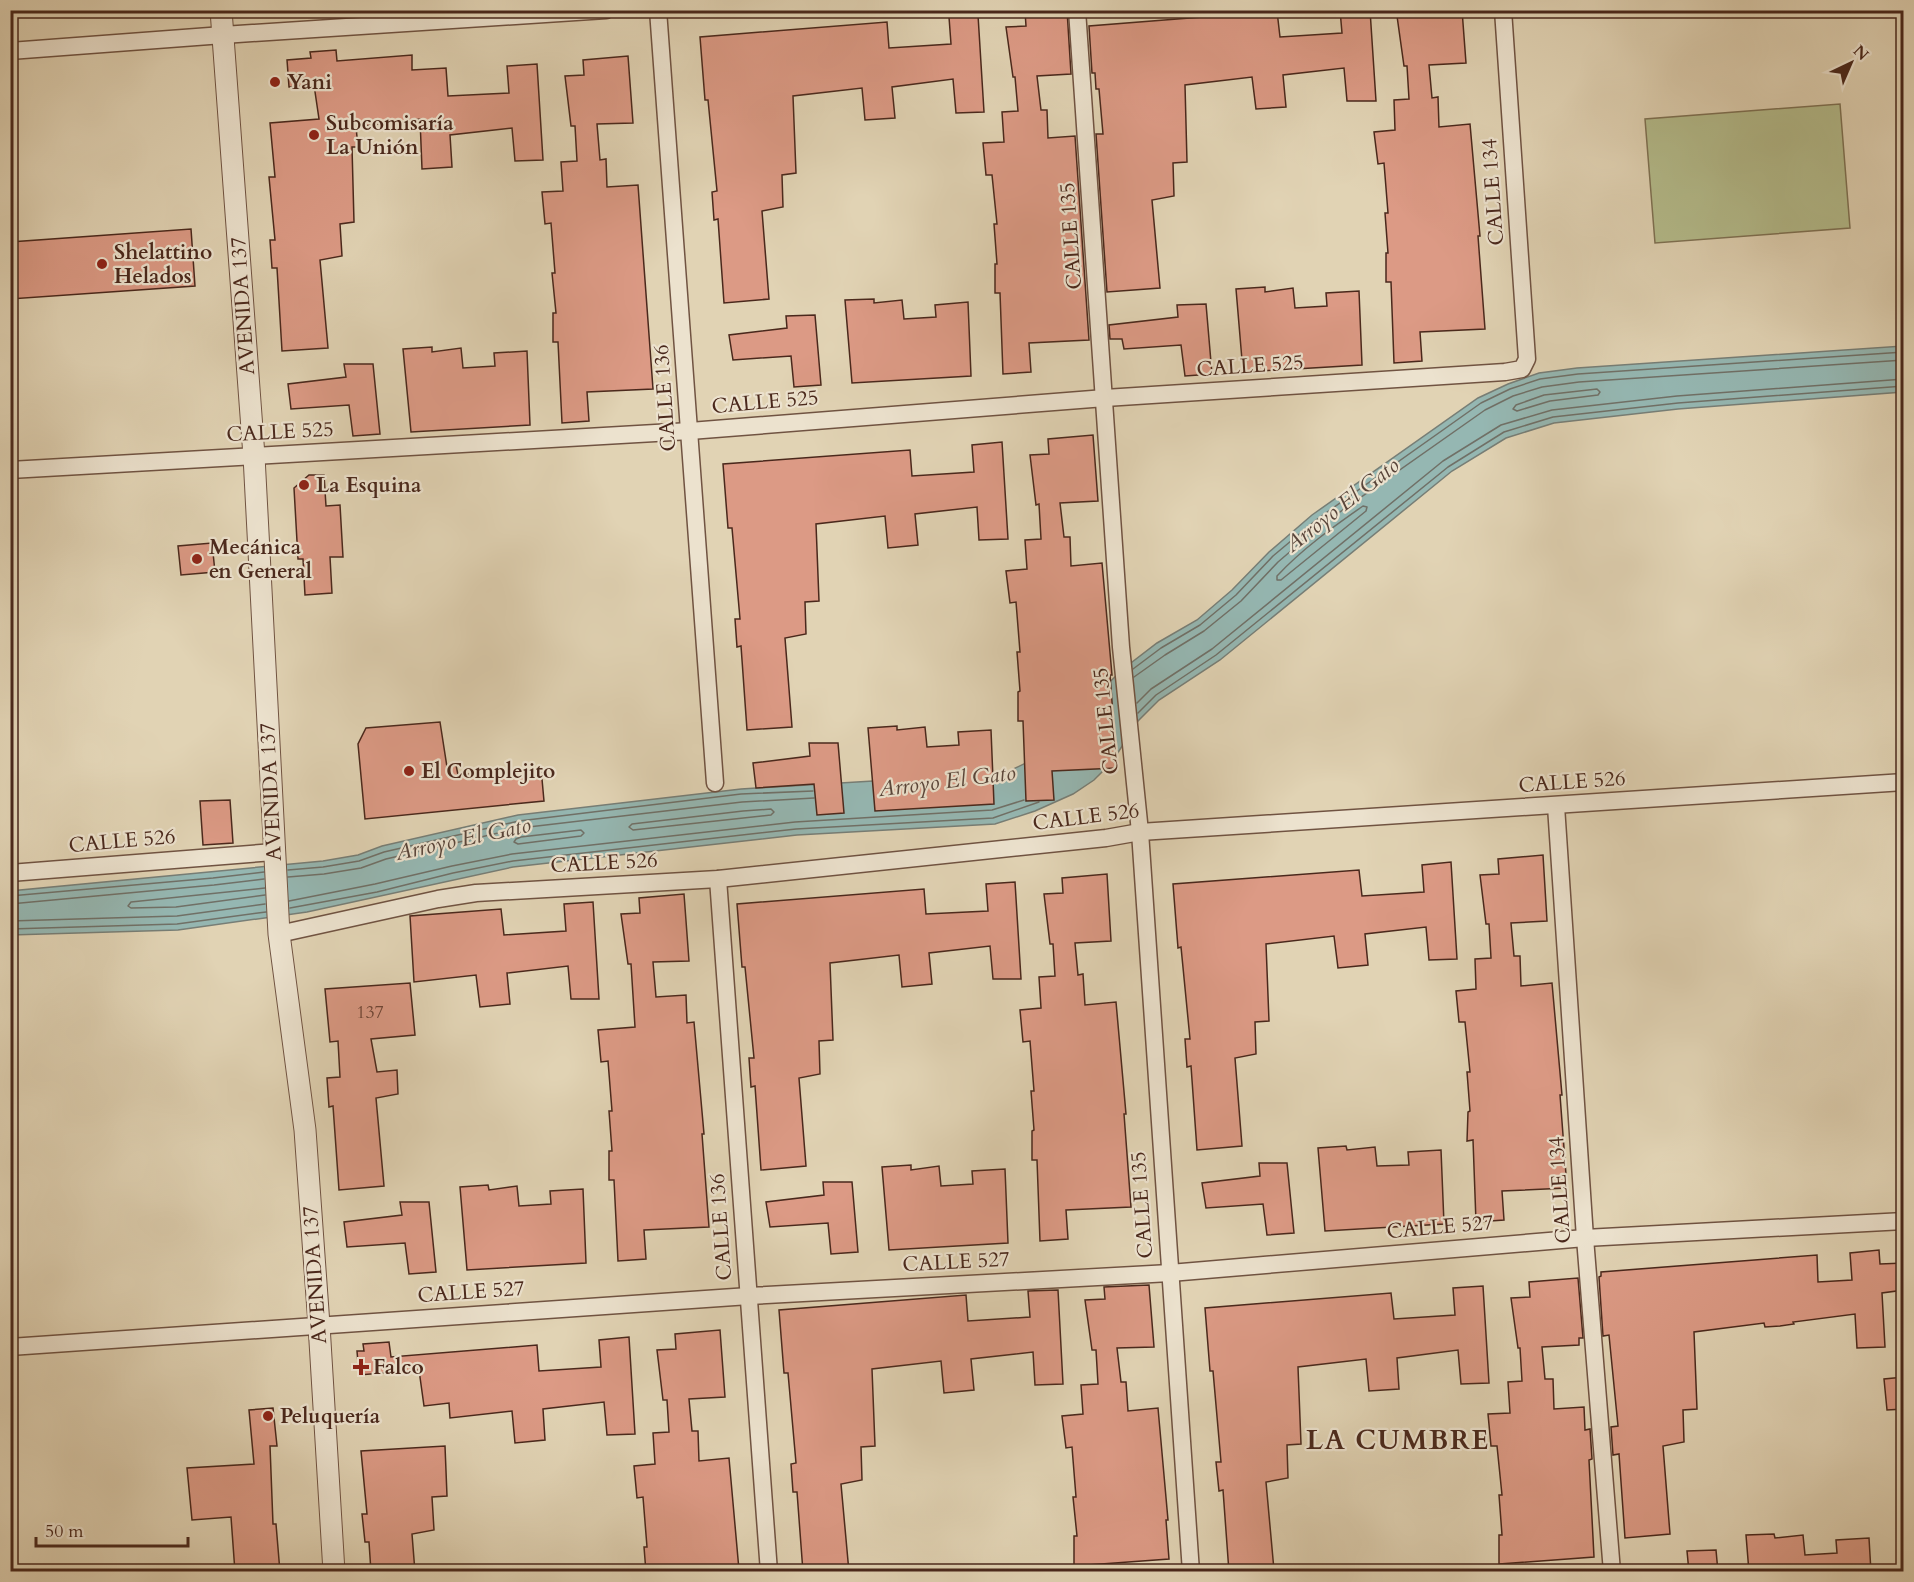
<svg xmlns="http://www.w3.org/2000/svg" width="1914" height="1582" viewBox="0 0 1914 1582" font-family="Cardo,serif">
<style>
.green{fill:#b4bc8c;stroke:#7f7254;stroke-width:1.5}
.water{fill:#95b7b2;stroke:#777e76;stroke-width:1.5}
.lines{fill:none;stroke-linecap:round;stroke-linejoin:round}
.shore{stroke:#707067;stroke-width:1.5}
.building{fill:#dc9a85;stroke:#4a281c;stroke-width:1.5}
.minor-casing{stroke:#705342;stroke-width:19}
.tertiary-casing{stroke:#705342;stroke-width:23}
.minor{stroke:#ece2ce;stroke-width:16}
.tertiary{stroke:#ece2ce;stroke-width:21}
.poi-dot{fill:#8f2418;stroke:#ece2ce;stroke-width:2}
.labels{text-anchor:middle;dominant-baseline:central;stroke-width:4.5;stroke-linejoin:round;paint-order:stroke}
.number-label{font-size:18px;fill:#6e4436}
.poi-label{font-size:21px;font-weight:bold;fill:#4a281c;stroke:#ece2ce;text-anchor:start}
.street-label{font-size:21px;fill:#4a281c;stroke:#ece2ce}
.water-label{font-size:22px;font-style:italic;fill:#59453a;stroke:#ece2ce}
.district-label{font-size:27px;font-weight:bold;letter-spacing:1.5px;fill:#4a281c;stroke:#ece2ce}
</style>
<rect width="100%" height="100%" fill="#e1d3b4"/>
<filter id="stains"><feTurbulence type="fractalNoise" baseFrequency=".00333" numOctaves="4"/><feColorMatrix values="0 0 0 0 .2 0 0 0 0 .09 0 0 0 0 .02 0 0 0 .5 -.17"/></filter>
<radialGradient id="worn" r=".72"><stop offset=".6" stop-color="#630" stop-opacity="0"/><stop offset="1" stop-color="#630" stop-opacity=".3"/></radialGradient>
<polygon class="green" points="1840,104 1850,228 1655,243 1645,119"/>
<polygon class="water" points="1903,346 1903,392 1678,409 1554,423 1506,438 1452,471 1220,660 1159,700 1138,721 1112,762 1094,780 1073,794 1035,811 995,824 797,835 513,867 307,912 178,930 11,935 10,891 323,861 358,855 382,846 518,815 741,789 1005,773 1028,762 1123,669 1157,643 1197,620 1232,590 1269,552 1312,515 1478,398 1508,384 1539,373 1577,368"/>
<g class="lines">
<g class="shore">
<polygon points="1597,389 1600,392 1598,395 1550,401 1517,411 1513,409 1516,405 1544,395"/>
<path d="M1363 506 1367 507 1366 511 1281 580H1277V576C1302 549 1333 527 1363 506Z"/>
<polyline points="1133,669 1161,648 1200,625 1236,595 1273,556 1316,520 1481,403 1510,389 1540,379 1578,374 1904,352"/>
<polyline points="1134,677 1165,655 1204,631 1241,601 1278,562 1320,526 1485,410 1513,396 1542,387 1579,382 1904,360"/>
<polyline points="1137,703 1151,689 1212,649 1443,461 1501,425 1552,410 1677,396 1904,379"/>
<polyline points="1138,713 1156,695 1216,655 1448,467 1504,432 1553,417 1678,403 1904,386"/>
<polygon points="771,809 774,812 771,815 633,830 629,827 632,824 743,811"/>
<polygon points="581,830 584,833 581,836 518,844 514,842 516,839 521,837"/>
<polyline points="288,870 323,867 359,861 384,852 519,821 741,794 813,791"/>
<polyline points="288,877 324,874 361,868 386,859 520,828 742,802 814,798"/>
<polyline points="265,888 131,902 128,906 131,908 176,907 265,895"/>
<polyline points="10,896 213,878 264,872"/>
<polyline points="289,901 375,884 452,866 512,854 795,822 992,810 1024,800"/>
<polyline points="10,904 214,885 264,879"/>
<polyline points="290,908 377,892 453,873 513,861 796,829 993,818 1039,802"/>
<polyline points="10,921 177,916 265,904"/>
<polyline points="10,929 177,924 266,912"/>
</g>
</g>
<g class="building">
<polygon points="1067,10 1071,74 1037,76 1041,110 1047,110 1048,138 1075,136 1089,340 1029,343 1031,372 1003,374 1000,293 995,293 995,264 997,264 994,224 997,224 992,175 986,175 983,143 1004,142 1002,112 1018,111 1015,77 1013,77 1006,27 1026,26 1025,11"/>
<polygon points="1340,10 1370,10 1376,101 1347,101 1344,68 1283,75 1286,107 1256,109 1252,77 1185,85 1187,162 1173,163 1174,196 1152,200 1160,288 1107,292 1096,134 1103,134 1099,89 1096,89 1095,73 1092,73 1089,26 1277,11 1280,37 1342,33"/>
<polygon points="1416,10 1462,10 1466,63 1429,65 1432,98 1438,97 1439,127 1470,124 1480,236 1478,236 1485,329 1420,332 1422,361 1394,363 1391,282 1386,282 1386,253 1388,253 1385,213 1388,213 1384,163 1378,164 1374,132 1395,130 1394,100 1409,99 1407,66 1404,66 1397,16 1417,15"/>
<polygon points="978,15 984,112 956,113 953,79 892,87 895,118 865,120 862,88 793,96 796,173 782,175 783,207 762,211 769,299 724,303 718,219 714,220 712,192 717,191 708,100 705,100 700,37 887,22 889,48 951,44 949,17"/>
<polygon points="336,50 337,61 412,55 412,70 446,68 448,96 509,93 507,66 537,64 543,160 515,161 512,128 450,135 452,167 422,169 420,119 356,127 358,147 352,147 354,222 340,224 342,256 320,260 328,348 282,351 277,268 272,268 270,240 275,240 269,177 275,177 270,123 319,119 314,85 289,87 287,60 311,58 310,52"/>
<polygon points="628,56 633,123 597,124 600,160 606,159 607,187 638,185 653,389 587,392 589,421 562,423 558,342 553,342 553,313 556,313 552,273 555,273 551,223 545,224 542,192 563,191 561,162 577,161 575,126 571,126 565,76 584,75 583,60"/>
<polygon points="191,229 195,286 10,299 10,242"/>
<polygon points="1265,287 1265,292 1293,288 1295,308 1327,306 1326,293 1359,291 1362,365 1243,372 1236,289"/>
<polygon points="874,299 874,303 902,300 904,319 936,317 935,305 968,302 971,376 852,383 845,300"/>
<polygon points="1206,304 1212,374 1185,376 1181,345 1124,349 1122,339 1110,339 1109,325 1178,317 1177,305"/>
<polygon points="815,315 821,385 794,387 791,356 733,360 729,335 787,328 786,316"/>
<polygon points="432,347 432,352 461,348 463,368 495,366 494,353 527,351 530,425 411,432 403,349"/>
<polygon points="344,364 373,364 380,434 353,436 349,405 291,409 288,384 346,377"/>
<polygon points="1093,435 1098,501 1060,503 1064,537 1070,537 1071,566 1102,563 1112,675 1110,675 1117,768 1052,771 1054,800 1026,801 1023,721 1018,721 1018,692 1020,691 1017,652 1020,652 1016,602 1010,603 1006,571 1027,569 1025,540 1041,539 1039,504 1036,505 1030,455 1049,454 1048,439"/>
<polygon points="1002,442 1008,539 979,540 977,507 915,514 918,545 888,548 885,516 816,524 819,601 805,602 806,634 785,638 792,727 747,730 741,646 737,647 735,619 740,619 732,528 728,528 723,464 910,450 912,476 974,472 972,445"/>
<polygon points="309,475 324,475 326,506 340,505 343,557 330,557 332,593 305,595 303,559 298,559 294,488"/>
<polygon points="212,543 215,572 181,575 178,546"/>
<polygon points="440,722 447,767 456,765 458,775 541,768 544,801 365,819 358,744 366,728"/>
<polygon points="897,726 897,730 925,727 927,747 959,745 958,732 991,730 994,804 875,811 868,728"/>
<polygon points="809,743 838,743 844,813 817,815 814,784 756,788 753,763 810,756"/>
<polygon points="230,800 233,843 203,845 200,801"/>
<polygon points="1543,855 1547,921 1511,923 1514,956 1520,956 1521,986 1552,983 1562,1095 1560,1095 1567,1188 1502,1191 1504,1220 1476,1222 1473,1140 1467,1141 1468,1112 1470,1111 1467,1072 1470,1072 1465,1022 1459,1022 1456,991 1476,989 1475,959 1491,958 1489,924 1486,924 1480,875 1499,874 1498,859"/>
<polygon points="1451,862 1457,959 1429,960 1426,927 1365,934 1368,965 1338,968 1334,936 1266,944 1269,1021 1255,1022 1256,1054 1235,1058 1242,1146 1197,1150 1191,1066 1187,1067 1185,1039 1190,1039 1181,947 1178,948 1173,884 1359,870 1362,896 1424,892 1422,865"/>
<polygon points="1107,874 1111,941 1075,943 1078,975 1083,974 1085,1005 1116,1002 1126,1114 1124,1114 1131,1207 1066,1210 1068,1239 1040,1241 1037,1160 1032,1160 1032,1131 1034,1130 1031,1091 1034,1091 1030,1041 1023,1042 1020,1010 1041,1008 1039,977 1055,976 1053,944 1050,944 1044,894 1063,893 1062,878"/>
<polygon points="1015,882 1021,979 993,979 990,946 929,953 932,984 902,987 899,955 830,963 833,1040 819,1041 820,1074 799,1078 806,1166 761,1170 755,1086 751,1087 749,1058 754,1058 745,967 742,967 737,904 924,889 926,914 988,911 986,884"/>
<polygon points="684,894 689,961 653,962 656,997 686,995 687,1023 694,1022 704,1134 702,1134 709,1227 644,1230 646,1259 618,1261 614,1180 609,1180 609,1151 612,1151 609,1111 612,1111 608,1061 601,1062 598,1030 635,1027 631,964 628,964 621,914 640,913 639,898"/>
<polygon points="593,902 599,999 571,999 568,966 507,973 510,1004 480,1007 476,975 414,982 410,916 501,909 504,935 566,931 564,904"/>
<polygon points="410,983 415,1035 371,1039 377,1072 397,1070 398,1094 376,1098 384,1186 339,1190 333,1106 329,1107 327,1078 340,1077 338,1041 330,1042 325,989"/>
<polygon points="1346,1146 1347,1150 1375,1147 1377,1166 1409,1165 1408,1152 1441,1150 1444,1224 1325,1231 1318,1148"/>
<polygon points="1259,1163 1287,1163 1294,1233 1267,1235 1263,1204 1206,1208 1202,1183 1260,1176"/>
<polygon points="911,1165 911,1170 939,1166 941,1186 973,1184 972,1171 1005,1169 1008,1243 889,1250 882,1167"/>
<polygon points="823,1182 852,1182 858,1252 831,1254 828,1223 770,1227 766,1202 824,1195"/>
<polygon points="488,1185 489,1190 517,1186 519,1206 551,1204 550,1191 583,1189 586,1263 467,1270 460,1187"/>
<polygon points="400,1202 429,1202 436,1272 409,1274 405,1243 347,1247 344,1222 402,1215"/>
<polygon points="1879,1250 1880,1264 1904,1263 1904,1290 1882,1293 1885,1347 1857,1348 1855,1314 1793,1322 1794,1324 1780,1326 1765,1327 1764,1323 1694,1332 1697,1409 1683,1410 1684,1442 1663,1446 1670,1534 1625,1538 1619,1454 1613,1455 1611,1427 1618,1426 1609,1335 1603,1336 1599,1277 1601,1276 1601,1272 1817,1255 1818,1282 1852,1280 1850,1253"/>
<polygon points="1578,1278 1583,1338 1579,1338 1579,1345 1542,1347 1545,1379 1553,1379 1554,1409 1584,1407 1585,1430 1590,1429 1592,1459 1589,1460 1594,1557 1499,1564 1499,1535 1502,1535 1499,1495 1502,1495 1497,1446 1491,1446 1488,1414 1510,1413 1508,1382 1522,1381 1520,1348 1518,1348 1511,1298 1530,1297 1529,1282"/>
<polygon points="1149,1285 1154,1347 1117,1348 1121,1382 1126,1382 1128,1411 1158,1408 1168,1520 1166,1520 1169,1559 1074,1566 1074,1536 1077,1536 1073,1497 1076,1497 1072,1447 1066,1448 1062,1416 1083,1414 1081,1385 1098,1384 1096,1350 1092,1350 1085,1300 1105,1299 1104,1287"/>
<polygon points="1483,1286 1489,1383 1461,1384 1458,1350 1397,1358 1399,1389 1369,1391 1366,1359 1298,1367 1301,1444 1287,1445 1288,1478 1266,1482 1274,1570 1229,1572 1223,1490 1219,1491 1216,1462 1221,1462 1213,1371 1210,1371 1205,1308 1391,1293 1394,1319 1455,1315 1453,1288"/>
<polygon points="1058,1290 1063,1384 1035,1385 1033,1352 971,1359 974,1390 944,1393 941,1361 872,1369 875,1446 861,1447 862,1480 841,1484 849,1572 803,1572 797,1492 793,1492 791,1464 796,1463 788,1373 784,1373 779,1310 966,1295 968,1321 1030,1317 1028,1291"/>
<polygon points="720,1330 725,1397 689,1399 692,1431 698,1431 699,1461 729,1458 739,1570 646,1572 644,1547 647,1547 643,1497 637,1498 634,1466 655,1464 653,1433 669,1432 667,1400 663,1400 657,1350 676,1349 675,1334"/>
<polygon points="629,1337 635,1434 607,1435 604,1402 543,1409 545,1440 515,1443 512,1411 450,1418 449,1403 424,1406 419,1370 359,1375 357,1351 364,1351 363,1344 389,1342 391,1357 537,1345 539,1371 601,1367 599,1340"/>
<polygon points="1904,1377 1904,1409 1887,1410 1884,1379"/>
<polygon points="273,1408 277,1446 270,1446 273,1524 276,1524 280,1572 235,1572 231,1517 192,1520 187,1468 254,1464 249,1410"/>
<polygon points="445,1446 447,1496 432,1497 434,1530 412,1534 415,1572 371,1572 369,1542 365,1542 362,1514 367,1514 361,1451"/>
<polygon points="1774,1534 1775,1538 1803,1535 1805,1555 1837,1553 1836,1540 1869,1538 1871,1572 1749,1572 1746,1535"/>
<polygon points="1716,1550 1718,1572 1689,1572 1687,1551"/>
</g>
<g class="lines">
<g class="minor-casing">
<g id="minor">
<polyline points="658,10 715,783"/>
<polyline points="1077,10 1121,647 1140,832 1191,1572"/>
<polyline points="10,51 223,35 606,10"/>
<polyline points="10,470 690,431 1105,398 1505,372 1522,369 1527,359 1503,10"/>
<polyline points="1556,806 1585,1238 1612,1572"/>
<polyline points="10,873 274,852"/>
<polyline points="718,879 769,1572"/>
<polyline points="279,934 438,899 476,893 718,879 1106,838 1140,832 1904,782"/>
<polyline points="10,1347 749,1296 1170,1273 1585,1238 1904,1221"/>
</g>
</g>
<g class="tertiary-casing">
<polyline id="tertiary" points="221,10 254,456 279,934 305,1130 319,1325 334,1572"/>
</g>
<use href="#minor" class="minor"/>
<use href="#tertiary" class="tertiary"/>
</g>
<g class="poi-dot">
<circle cx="275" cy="82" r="6"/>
<circle cx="314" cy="135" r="6"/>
<circle cx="102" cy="264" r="6"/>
<circle cx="304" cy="485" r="6"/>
<circle cx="197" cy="559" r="6"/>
<circle cx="409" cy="771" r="6"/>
<path d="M358 1358h6v6h6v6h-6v6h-6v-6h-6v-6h6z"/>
<circle cx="268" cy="1416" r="6"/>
</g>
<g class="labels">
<g class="number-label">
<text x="370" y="1012">137</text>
</g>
<g class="poi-label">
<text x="287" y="82">Yani</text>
<text x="326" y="123">Subcomisaría<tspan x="326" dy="24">La Unión</tspan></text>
<text x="114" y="252">Shelattino<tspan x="114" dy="24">Helados</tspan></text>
<text x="316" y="485">La Esquina</text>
<text x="209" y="547">Mecánica<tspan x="209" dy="24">en General</tspan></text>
<text x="421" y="771">El Complejito</text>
<text x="373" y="1367">Falco</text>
<text x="280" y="1416">Peluquería</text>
</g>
<g class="street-label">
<text transform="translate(1493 192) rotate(-94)">CALLE 134</text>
<text transform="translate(1071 236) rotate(-94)">CALLE 135</text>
<text transform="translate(243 306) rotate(-94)">AVENIDA 137</text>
<text transform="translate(1250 366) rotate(-4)">CALLE 525</text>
<text transform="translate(665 398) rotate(-94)">CALLE 136</text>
<text transform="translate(765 402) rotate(-5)">CALLE 525</text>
<text transform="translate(280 432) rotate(-3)">CALLE 525</text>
<text transform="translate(1106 721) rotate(-96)">CALLE 135</text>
<text transform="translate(1572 782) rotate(-4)">CALLE 526</text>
<text transform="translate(271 792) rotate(-93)">AVENIDA 137</text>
<text transform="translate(1086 817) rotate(-7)">CALLE 526</text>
<text transform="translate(122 841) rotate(-5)">CALLE 526</text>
<text transform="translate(604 863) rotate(-3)">CALLE 526</text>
<text transform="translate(1560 1190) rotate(-94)">CALLE 134</text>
<text transform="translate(1142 1205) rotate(-94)">CALLE 135</text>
<text transform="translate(721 1227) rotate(-94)">CALLE 136</text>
<text transform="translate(1440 1227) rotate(-5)">CALLE 527</text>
<text transform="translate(956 1262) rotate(-3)">CALLE 527</text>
<text transform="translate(315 1275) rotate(-94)">AVENIDA 137</text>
<text transform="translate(471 1292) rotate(-4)">CALLE 527</text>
</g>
<g class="water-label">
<text transform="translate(1342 505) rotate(-38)">Arroyo El Gato</text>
<text transform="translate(947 781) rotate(-7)">Arroyo El Gato</text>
<text transform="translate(463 839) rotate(-12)">Arroyo El Gato</text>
</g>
<g class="district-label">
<text x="1398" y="1440">LA CUMBRE</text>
</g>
</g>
<rect width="1914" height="1582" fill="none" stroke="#e1d3b4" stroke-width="36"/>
<rect x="12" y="12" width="1890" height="1558" fill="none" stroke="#4a281c" stroke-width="3"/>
<rect x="18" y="18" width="1878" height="1546" fill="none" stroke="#4a281c" stroke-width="1.5"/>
<g transform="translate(1851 63) rotate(44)" stroke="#ece2ce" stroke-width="4.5" paint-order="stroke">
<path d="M0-4.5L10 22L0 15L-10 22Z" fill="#4a281c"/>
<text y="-9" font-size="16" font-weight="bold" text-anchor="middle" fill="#4a281c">N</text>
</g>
<path d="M36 1537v9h152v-9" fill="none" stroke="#4a281c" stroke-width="3"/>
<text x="45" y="1537" font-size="18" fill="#4a281c" stroke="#ece2ce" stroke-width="4.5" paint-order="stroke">50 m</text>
<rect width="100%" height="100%" filter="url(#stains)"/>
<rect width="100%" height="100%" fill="url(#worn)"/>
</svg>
